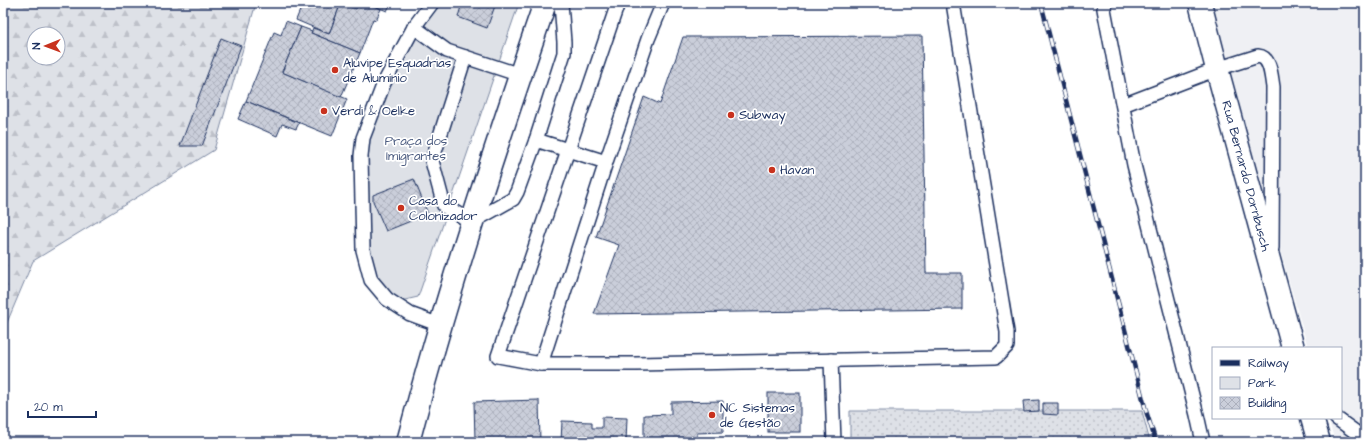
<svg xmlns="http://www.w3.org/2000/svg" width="1368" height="445" viewBox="0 0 1368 445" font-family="'Architects Daughter',sans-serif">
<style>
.built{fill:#eff0f4}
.grass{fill:url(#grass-dots);stroke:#7c88a2}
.forest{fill:url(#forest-firs);stroke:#7c88a2;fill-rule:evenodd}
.green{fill:#dee1e7;stroke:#7c88a2}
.building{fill:url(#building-cross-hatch);stroke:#1b2f5e}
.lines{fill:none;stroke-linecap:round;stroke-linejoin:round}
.lane-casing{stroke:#1b2f5e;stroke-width:16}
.highway-casing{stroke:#1b2f5e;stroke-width:25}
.lane{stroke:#fff;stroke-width:13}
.highway{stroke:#fff;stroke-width:22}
.rail-casing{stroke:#1b2f5e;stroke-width:4.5}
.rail{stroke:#fff;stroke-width:3;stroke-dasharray:9;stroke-linecap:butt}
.poi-dot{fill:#c8321e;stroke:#fff;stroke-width:1.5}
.labels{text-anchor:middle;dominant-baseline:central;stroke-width:3.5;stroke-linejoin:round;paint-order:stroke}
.poi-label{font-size:13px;fill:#1b2f5e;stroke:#fff;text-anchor:start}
.park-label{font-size:13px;fill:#4c5c80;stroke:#fff}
.street-label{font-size:13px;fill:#1b2f5e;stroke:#fff}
</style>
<defs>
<pattern id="grass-dots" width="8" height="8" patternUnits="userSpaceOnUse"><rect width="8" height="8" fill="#dee1e7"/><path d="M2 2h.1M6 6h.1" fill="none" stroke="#bec1c9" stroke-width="1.8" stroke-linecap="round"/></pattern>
<pattern id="forest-firs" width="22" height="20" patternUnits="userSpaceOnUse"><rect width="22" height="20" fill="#dee1e7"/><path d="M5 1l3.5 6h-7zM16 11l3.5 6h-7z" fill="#bec1c9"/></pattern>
<pattern id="building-cross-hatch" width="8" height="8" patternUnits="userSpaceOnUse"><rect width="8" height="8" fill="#caceda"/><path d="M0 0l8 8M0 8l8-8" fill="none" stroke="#adb1be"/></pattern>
</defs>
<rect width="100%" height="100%" fill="#fff"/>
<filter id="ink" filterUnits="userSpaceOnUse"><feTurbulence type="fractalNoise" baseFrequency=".025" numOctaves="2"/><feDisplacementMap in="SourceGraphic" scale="8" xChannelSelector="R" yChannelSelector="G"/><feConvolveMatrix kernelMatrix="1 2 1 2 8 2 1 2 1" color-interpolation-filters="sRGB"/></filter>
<g filter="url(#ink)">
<polygon class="built" points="1210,3 1365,3 1365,442 1335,442 1328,418 1341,418 1341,348 1308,348"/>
<polygon class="grass" points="850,411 1142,411 1150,442 850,442"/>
<path class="forest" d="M3 3H256L214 150 33 261 3 332ZM34 34H58V58H34Z"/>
<polygon class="green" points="438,3 519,3 418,297 405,300 398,299 390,295 373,272 367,251 364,158 369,135 402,59 431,13"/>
<g class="building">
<polygon points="303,3 341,3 329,34 296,20"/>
<polygon points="341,3 356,9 358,3 367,3 381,9 376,20 373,19 360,53 311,33 313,28 329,34"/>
<polygon points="367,3 391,3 387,11"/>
<polygon points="462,3 496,3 487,28 458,17"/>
<polygon points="286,21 301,27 282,72 347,99 332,136 246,101 274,32 281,35"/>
<polygon points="301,27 312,31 311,33 360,53 341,97 282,72"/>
<polygon points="922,36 926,273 962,273 962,309 594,314 619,245 596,237 644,97 660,104 683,37"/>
<polygon points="221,38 241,46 202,146 180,146"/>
<polygon points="246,101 299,123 296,129 282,124 277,136 238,119"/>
<polygon points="414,179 428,214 386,231 373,201 373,195"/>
<rect x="768" y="393" width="32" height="39"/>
<polygon points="539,400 540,442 470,442 470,440 475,440 474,402"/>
<polygon points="1039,400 1039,411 1024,412 1023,401"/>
<polygon points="723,401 723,432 697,433 697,442 644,442 644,415 671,414 671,402"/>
<polygon points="1043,403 1058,403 1058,415 1043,414"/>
<polygon points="602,417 627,418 626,442 561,442 562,421 592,422 592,428 602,428"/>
</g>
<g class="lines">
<g class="lane-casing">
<g id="lane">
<polyline points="432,3 414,27 384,83 363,138 361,156 363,250 371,280 387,299 410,314 440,325"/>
<polyline points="1105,3 1104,9 1134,165 1197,415 1203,442"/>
<polyline points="414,27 447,51 520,75"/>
<polyline points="465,57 432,161 444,206 472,222 513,199 517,192 536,140 564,53 564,42 561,3"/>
<path d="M1123 105 1217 69 1258 56C1271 57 1271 76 1273 87L1272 248"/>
<polyline points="536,140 606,162 541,364 636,364 996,357 1007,346 1007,332 953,3"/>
<polyline points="606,162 648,39 663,3"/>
<polyline points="831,360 834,442"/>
<polyline points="541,364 498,356 618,3"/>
<polyline points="1336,418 1365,439"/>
</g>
</g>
<g class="highway-casing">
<g id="highway">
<polyline points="1200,3 1217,69 1293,348"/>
<polyline points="1312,418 1319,442"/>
<path d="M408 442C447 293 495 148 545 3"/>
</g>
</g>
<use href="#lane" class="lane"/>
<use href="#highway" class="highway"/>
<g class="rail-casing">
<polyline id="rail" points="1041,3 1146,411 1156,442"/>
</g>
<use href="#rail" class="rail"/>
</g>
</g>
<g class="poi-dot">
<circle cx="335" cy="70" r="4"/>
<circle cx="324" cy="111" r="4"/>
<circle cx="731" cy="115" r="4"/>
<circle cx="772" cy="170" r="4"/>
<circle cx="401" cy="208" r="4"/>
<circle cx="712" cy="415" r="4"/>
</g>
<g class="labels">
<g class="poi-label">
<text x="343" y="63">Aluvipe Esquadrias<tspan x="343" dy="15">de Alumínio</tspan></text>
<text x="332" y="111">Verdi &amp; Oelke</text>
<text x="739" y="115">Subway</text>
<text x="780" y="170">Havan</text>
<text x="409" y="201">Casa do<tspan x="409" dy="15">Colonizador</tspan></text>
<text x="720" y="408">NC Sistemas<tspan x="720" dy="15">de Gestão</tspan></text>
</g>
<g class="park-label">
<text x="416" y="141">Praça dos<tspan x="416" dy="15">Imigrantes</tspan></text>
</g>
<g class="street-label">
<text transform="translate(1246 176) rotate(75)">Rua Bernardo Dornbusch</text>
</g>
</g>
<rect width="1368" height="445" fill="none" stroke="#fff" stroke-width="16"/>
<rect x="8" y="8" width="1352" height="429" fill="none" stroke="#1b2f5e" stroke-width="1.5" filter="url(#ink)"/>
<rect x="1212" y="347" width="130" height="72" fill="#ffffff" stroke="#a4acbf"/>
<rect x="1220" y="360" width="20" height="6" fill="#1b2f5e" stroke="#a4acbf"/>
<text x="1248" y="367" font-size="12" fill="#1b2f5e">Railway</text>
<rect x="1220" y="377" width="20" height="12" fill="#dee1e7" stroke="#a4acbf"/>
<text x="1248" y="387" font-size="12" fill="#1b2f5e">Park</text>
<rect x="1220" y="397" width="20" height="12" fill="url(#building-cross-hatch)" stroke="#a4acbf"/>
<text x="1248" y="407" font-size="12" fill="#1b2f5e">Building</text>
<g transform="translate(46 46) rotate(269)"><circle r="19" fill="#ffffff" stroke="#a4acbf"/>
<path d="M0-3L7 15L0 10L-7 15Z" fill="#c8321e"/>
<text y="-6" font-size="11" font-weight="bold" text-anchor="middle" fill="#1b2f5e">N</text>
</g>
<path d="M28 411v6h68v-6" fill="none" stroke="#1b2f5e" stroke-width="2"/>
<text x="34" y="411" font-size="12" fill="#1b2f5e" stroke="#ffffff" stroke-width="3" paint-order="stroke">20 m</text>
</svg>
